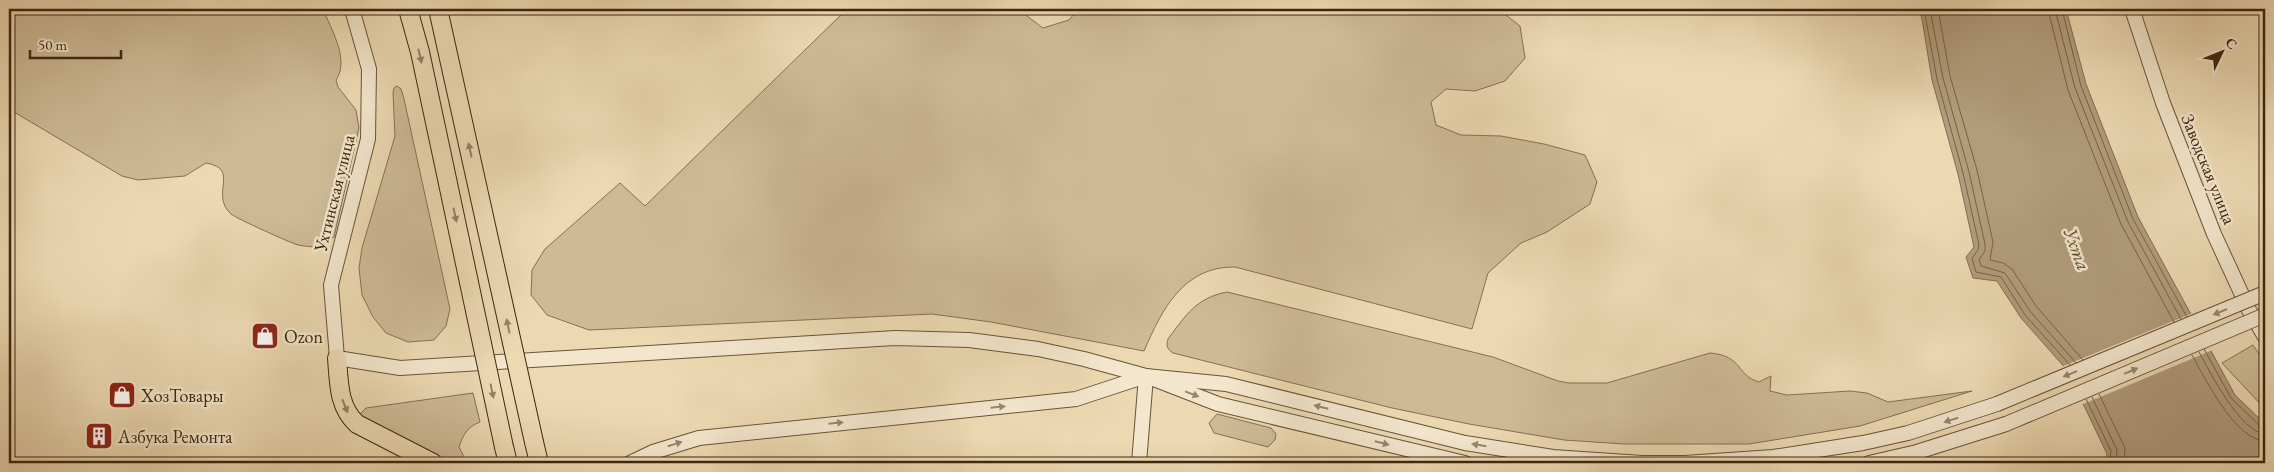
<svg xmlns="http://www.w3.org/2000/svg" width="2274" height="472" viewBox="0 0 2274 472" font-family="'EB Garamond',serif">
<style>
.green{fill:#cebb96;stroke:#867052}
.water{fill:#b19c7b;stroke:#836d50}
.pier{fill:#ecd9b2}
.lines{fill:none;stroke-linecap:round;stroke-linejoin:round}
.shore{stroke:#786145;stroke-width:1}
.minor-casing{stroke:#6a5338;stroke-width:16}
.major-casing{stroke:#3e260f;stroke-width:20}
.minor{stroke:#f3e6cd;stroke-width:14}
.major{stroke:#ecd9b2;stroke-width:18}
.minor-bridge-casing{stroke:#6a5338;stroke-width:16;stroke-linecap:butt}
.major-bridge-casing{stroke:#3e260f;stroke-width:20;stroke-linecap:butt}
.minor-bridge{stroke:#f3e6cd;stroke-width:14}
.major-bridge{stroke:#ecd9b2;stroke-width:18}
.oneway{fill:#958060}
.oneway2{fill:#98866e}
.labels{text-anchor:middle;dominant-baseline:central;stroke-width:5;stroke-linejoin:round;paint-order:stroke}
.street-label{font-size:18px;fill:#3e260f;stroke:#f3e6cd}
.poi-label{font-size:18px;fill:#3e260f;stroke:#f3e6cd;text-anchor:start}
.water-label{font-size:19px;font-style:italic;fill:#60492f;stroke:#f3e6cd}
</style>
<rect width="100%" height="100%" fill="#ecd9b2"/>
<filter id="stains"><feTurbulence type="fractalNoise" baseFrequency=".004" numOctaves="4"/><feColorMatrix values="0 0 0 0 .2 0 0 0 0 .09 0 0 0 0 .02 0 0 0 .5 -.17"/></filter>
<radialGradient id="worn" r=".72"><stop offset=".6" stop-color="#630" stop-opacity="0"/><stop offset="1" stop-color="#630" stop-opacity=".3"/></radialGradient>
<g class="green">
<path d="M9 9H323C331 29 350 60 336 80L338 87 356 110 359 128 334 237C329 240 322 246 317 247 312 247 303 246 298 245 291 243 235 218 231 214 209 194 241 169 206 163L185 176 138 180 122 176 9 109Z"/>
<path d="M847 9H1023V13L1043 28 1069 20 1078 9H1498L1520 26 1525 58 1505 81 1475 91 1446 89 1431 102 1436 125 1461 135 1501 136 1544 144 1585 155 1597 182 1590 204 1547 232 1521 243 1488 273 1472 329 1235 267C1184 266 1162 309 1144 351L991 322 932 314 589 330 547 315 531 295 532 270 545 249 620 183 645 206Z"/>
<polygon points="397,86 401,89 404,99 450,309 446,326 434,340 408,342 386,333 373,317 362,295 359,268 362,248 395,136 393,93 394,88"/>
<path d="M1227 292 1493 357 1558 381 1569 383H1607L1710 353C1744 356 1735 375 1759 382L1771 376 1770 391 1787 395 1850 391 1867 393 1888 402 1972 391 1860 426 1749 444H1624L1564 440 1469 424 1392 408 1173 353C1167 349 1166 346 1168 339 1186 315 1196 298 1227 292Z"/>
<polygon points="2253,345 2265,363 2265,409 2222,363"/>
<path d="M473 393 480 422C467 427 463 435 459 447L467 463H444L359 415 366 408Z"/>
<polygon points="1217,414 1271,428 1276,434 1275,440 1268,447 1214,433 1209,423"/>
</g>
<polygon class="water" points="1919,9 2066,9 2086,84 2138,217 2235,395 2265,424 2265,463 2104,463 2107,454 2067,370 2021,318 1997,281 1973,278 1966,257 1974,247 1958,174 1932,80 1922,19"/>
<polygon class="pier" points="2193,313 2213,350 2081,405 2061,367"/>
<g class="lines">
<g class="shore">
<polyline points="1924,9 1937,79 1963,173 1979,245 1978,250 1972,258 1976,272 2001,277 2025,315 2070,365"/>
<polyline points="1930,9 1943,78 1969,172 1985,244 1985,251 1979,260 1981,266 2005,273 2030,311 2076,363"/>
<polyline points="1938,9 1950,76 1977,170 1993,242 1990,260 2003,263 2012,269 2036,306 2083,360"/>
<polyline points="2048,9 2068,90 2121,224 2174,322"/>
<polyline points="2055,9 2075,88 2128,222 2181,319"/>
<polyline points="2062,9 2081,86 2133,219 2187,317"/>
<polyline points="2204,349 2231,398 2260,426 2265,427"/>
<path d="M2199 352C2210 372 2240 432 2265 434"/>
<path d="M2192 355C2205 378 2235 440 2265 441"/>
<polyline points="2099,394 2125,448 2124,463"/>
<polyline points="2092,397 2117,450 2116,463"/>
<polyline points="2086,399 2111,451 2109,463"/>
</g>
<g class="minor-casing">
<g id="minor">
<polyline points="352,9 369,69 368,139 331,285 337,358 400,368 895,338 969,340 1038,349 1084,359 1146,376 1218,404 1465,463"/>
<polyline points="2132,9 2163,103 2214,234 2249,310 2265,337"/>
<polyline points="630,463 653,452 699,438 1076,399 1146,376 1226,384 1465,443 1553,457 1642,463 1685,463 1773,457 1863,443 1908,433 1997,404"/>
<polyline points="1139,463 1146,376"/>
<polyline points="1869,463 1917,452 2006,424"/>
</g>
</g>
<g class="major-casing">
<g id="major">
<path d="M337 358C339 382 338 407 357 424L433 463"/>
<polyline points="534,442 539,463"/>
<polyline points="504,447 508,463"/>
</g>
</g>
<use href="#minor" class="minor"/>
<use href="#major" class="major"/>
<g class="minor-bridge-casing">
<g id="minor-bridge">
<polyline points="1997,404 2265,293"/>
<polyline points="2006,424 2265,315"/>
</g>
</g>
<g class="major-bridge-casing">
<g id="major-bridge">
<polyline points="408,9 420,52 504,447"/>
<polyline points="438,9 534,442"/>
</g>
</g>
<use href="#minor-bridge" class="minor-bridge"/>
<use href="#major-bridge" class="major-bridge"/>
</g>
<defs><path id="oneway-solid" d="M-6-.8H1V-3.2L6.5 0L1 3.2V.8H-6Z" transform="scale(1.25)"/></defs>
<g class="oneway">
<use href="#oneway-solid" transform="translate(420 56) rotate(77)"/>
<use href="#oneway-solid" transform="translate(470 150) rotate(-102)"/>
<use href="#oneway-solid" transform="translate(455 215) rotate(78)"/>
<use href="#oneway-solid" transform="translate(508 326) rotate(-102)"/>
<use href="#oneway-solid" transform="translate(492 391) rotate(78)"/>
<use href="#oneway-solid" transform="translate(345 406) rotate(68)"/>
</g>
<g class="oneway2">
<use href="#oneway-solid" transform="translate(2220 312) rotate(158)"/>
<use href="#oneway-solid" transform="translate(2131 371) rotate(-23)"/>
<use href="#oneway-solid" transform="translate(2070 374) rotate(158)"/>
<use href="#oneway-solid" transform="translate(1192 394) rotate(21)"/>
<use href="#oneway-solid" transform="translate(998 407) rotate(-6)"/>
<use href="#oneway-solid" transform="translate(1321 407) rotate(-166)"/>
<use href="#oneway-solid" transform="translate(1951 420) rotate(162)"/>
<use href="#oneway-solid" transform="translate(836 423) rotate(-6)"/>
<use href="#oneway-solid" transform="translate(1382 443) rotate(14)"/>
<use href="#oneway-solid" transform="translate(675 444) rotate(-17)"/>
<use href="#oneway-solid" transform="translate(1479 445) rotate(-171)"/>
</g>
<defs>
<g id="shop-square" transform="scale(1.4375)"><rect x="-9" y="-9" width="18" height="18" rx="4" fill="#8f2418" stroke="#f3e6cd"/><path d="M-5-2.5h2.3a2.7 3.5 0 0 1 5.4 0H5L5.5 6h-11ZM-1.5-2.5h3a1.5 2.3 0 0 0-3 0Z" fill="#fff"/></g>
<g id="building-square" transform="scale(1.4375)"><rect x="-9" y="-9" width="18" height="18" rx="4" fill="#8f2418" stroke="#f3e6cd"/><path d="M-4-6H4V6H1V3H-1V6H-4ZM-2.5-4.3h1.7v1.8h-1.7ZM.8-4.3h1.7v1.8H.8ZM-2.5-1h1.7V.8h-1.7ZM.8-1h1.7V.8H.8Z" fill="#fff"/></g>
</defs>
<g fill-rule="evenodd">
<use href="#shop-square" x="265" y="336"/>
<use href="#shop-square" x="122" y="395"/>
<use href="#building-square" x="99" y="436"/>
</g>
<g class="labels">
<g class="street-label">
<text transform="translate(2209 169) rotate(68)">Заводская улица</text>
<text transform="translate(334 193) rotate(-76)">Ухтинская улица</text>
</g>
<g class="poi-label">
<text x="284" y="336">Ozon</text>
<text x="141" y="395">ХозТовары</text>
<text x="118" y="436">Азбука Ремонта</text>
</g>
<g class="water-label">
<text transform="translate(2077 249) rotate(70)">Ухта</text>
</g>
</g>
<rect width="2274" height="472" fill="none" stroke="#ecd9b2" stroke-width="30"/>
<rect x="10" y="10" width="2254" height="452" fill="none" stroke="#3e260f" stroke-width="2.5"/>
<rect x="15" y="15" width="2244" height="442" fill="none" stroke="#3e260f"/>
<g transform="translate(2222 52) rotate(47)" stroke="#f3e6cd" stroke-width="4" paint-order="stroke">
<path d="M0-4L9 19L0 12L-9 19Z" fill="#3e260f"/>
<text y="-8" font-size="14" font-weight="bold" text-anchor="middle" fill="#3e260f">С</text>
</g>
<path d="M30 50v8h91v-8" fill="none" stroke="#3e260f" stroke-width="2.5"/>
<text x="38" y="50" font-size="15" fill="#3e260f" stroke="#f3e6cd" stroke-width="4" paint-order="stroke">50 m</text>
<rect width="100%" height="100%" filter="url(#stains)"/>
<rect width="100%" height="100%" fill="url(#worn)"/>
</svg>
